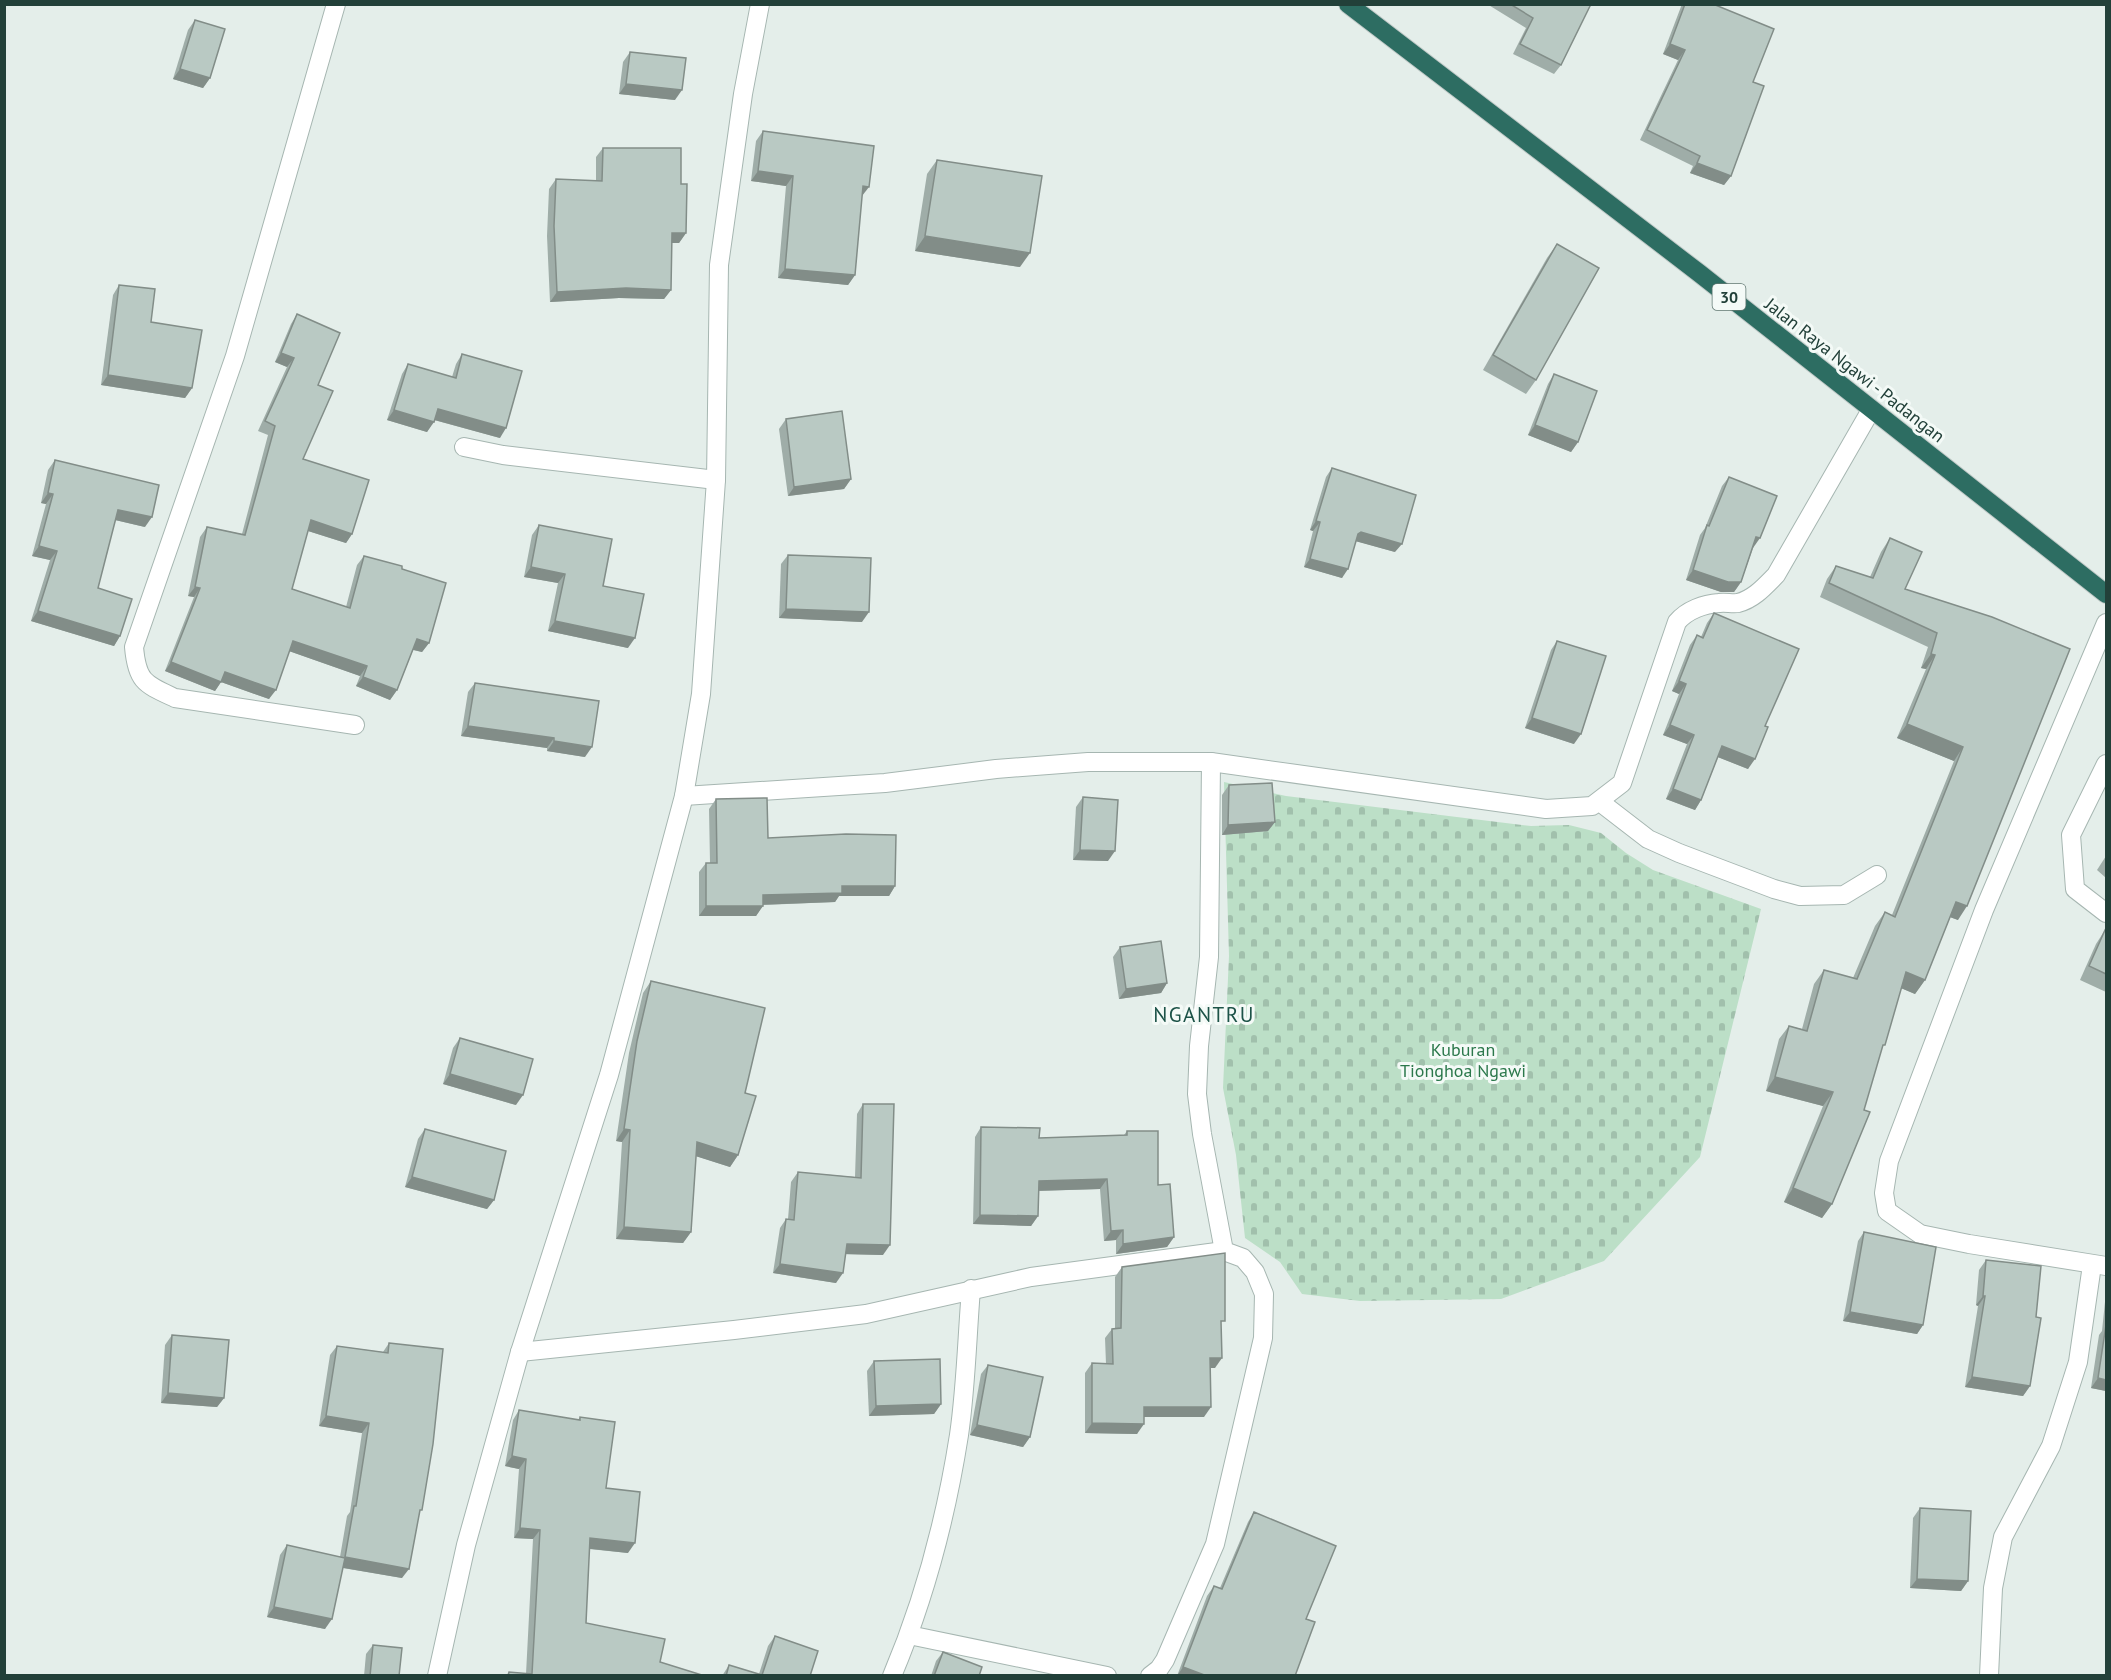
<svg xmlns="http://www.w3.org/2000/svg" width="2111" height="1680" viewBox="0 0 2111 1680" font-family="'PT Sans',sans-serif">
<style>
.cemetery{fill:url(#cemetery-stones)}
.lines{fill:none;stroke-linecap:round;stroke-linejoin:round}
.minor-casing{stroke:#a6b6b1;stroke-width:20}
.highway-casing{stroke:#c1cac8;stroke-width:20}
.minor{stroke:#fff;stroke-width:18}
.highway{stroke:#2d6d62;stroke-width:18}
.wall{fill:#9fada8}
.shaded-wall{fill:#828d88}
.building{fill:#b9c9c3;stroke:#828d88;stroke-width:1.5}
.labels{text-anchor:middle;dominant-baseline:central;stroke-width:6;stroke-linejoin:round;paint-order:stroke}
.shield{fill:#f4faf7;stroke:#617872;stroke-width:1.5}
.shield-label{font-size:16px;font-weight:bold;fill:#224039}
.street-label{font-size:18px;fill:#224039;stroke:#f4faf7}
.park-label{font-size:18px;fill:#2b784b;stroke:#f4faf7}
.quarter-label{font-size:21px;letter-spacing:1.5px;fill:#1d5348;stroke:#f4faf7}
</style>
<defs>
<pattern id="cemetery-stones" width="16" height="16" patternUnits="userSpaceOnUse" patternTransform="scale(1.5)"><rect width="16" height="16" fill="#bcdfc7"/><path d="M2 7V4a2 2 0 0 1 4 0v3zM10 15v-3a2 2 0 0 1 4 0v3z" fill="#a1c0ac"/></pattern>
</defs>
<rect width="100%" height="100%" fill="#e4eeea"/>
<polygon class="cemetery" points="1224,782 1286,796 1531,826 1569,825 1601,833 1626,853 1653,870 1761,909 1700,1157 1604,1261 1501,1299 1360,1301 1302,1294 1280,1262 1245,1238 1236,1155 1223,1088 1229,956"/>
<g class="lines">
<g class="minor-casing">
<g id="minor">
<path d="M336 4 235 356 134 647C137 682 145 684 175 698L355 725"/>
<polyline points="464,447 503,455 716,480"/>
<polyline points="2106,623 1984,910 1889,1161 1884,1193 1887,1211 1920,1234 1969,1244 2106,1266"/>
<polyline points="2106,764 2071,835 2075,889 2106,913"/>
<path d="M684 796 885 783 996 769 1088 762H1211L1546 809 1592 806 1622 783 1677 622C1687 610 1704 604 1719 603 1726 602 1732 604 1738 603 1754 599 1765 586 1776 575L1871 410"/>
<polyline points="1600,802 1648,839 1679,853 1774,889 1800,896 1844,895 1877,875"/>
<polyline points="520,1352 734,1330 866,1314 1031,1277 1224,1251"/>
<polyline points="909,1635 1107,1676"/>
<polyline points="437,1676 466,1545 520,1352 609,1075 684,796 701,694 716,480 719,265 743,94 760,4"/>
<path d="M892 1676C925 1598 946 1518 959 1435 966 1387 967 1338 971 1289"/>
<polyline points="1150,1676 1159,1669 1165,1660 1215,1544 1263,1338 1264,1294 1255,1272 1243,1258 1224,1251 1202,1134 1197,1094 1199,1046 1209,957 1211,762"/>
<polyline points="1989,1676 1993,1588 2003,1537 2051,1446 2078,1362 2092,1265"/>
</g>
</g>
<g class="highway-casing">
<polyline id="highway" points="1348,4 1699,273 2106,594"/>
</g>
<use href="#minor" class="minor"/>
<use href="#highway" class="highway"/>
</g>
<g class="wall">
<polygon points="1487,4 1591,4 1561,65 1554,74 1513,54 1526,28"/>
<polygon points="1682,4 1713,4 1753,82 1731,176 1724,185 1690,173 1693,166 1640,140 1678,60 1663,54"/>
<polygon points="195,20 210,78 203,88 173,79 188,30"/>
<polygon points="630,52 675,100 619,94 623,62"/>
<polygon points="763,131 862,196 855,275 848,285 778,278 786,186 751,181 756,141"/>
<polygon points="603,148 681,184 686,233 679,243 671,243 671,290 664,299 619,298 550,302 547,236 549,189 556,179 596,181 596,157"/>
<polygon points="937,160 1020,267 915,251 927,174"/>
<polygon points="1557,244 1536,380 1526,394 1483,370 1547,258"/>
<polygon points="119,285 151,322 192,388 185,398 101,385 113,295"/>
<polygon points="297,314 318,385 303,459 352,534 346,543 308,531 292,589 346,607 357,565 364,556 402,569 429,643 422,652 413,650 397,690 390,700 356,686 360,676 289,651 269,699 221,682 215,691 165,671 194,597 188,596 200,537 207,527 242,534 268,435 258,431 287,367 275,362 291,324"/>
<polygon points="462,354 500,438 434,420 427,432 387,420 402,374 408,364 452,377 456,364"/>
<polygon points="1554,374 1578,442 1571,452 1528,435 1548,384"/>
<polygon points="786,419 851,479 844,489 788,496 779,429"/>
<polygon points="55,460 145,527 115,520 98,588 120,636 114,646 31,621 50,560 32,556 46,504 41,503 48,470"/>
<polygon points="1332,468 1395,552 1356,541 1342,578 1304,567 1313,531 1310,530 1326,477"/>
<polygon points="1729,477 1753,548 1741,582 1734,592 1721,592 1686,580 1700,535 1705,528 1722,486"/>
<polygon points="539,525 603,586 628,648 548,631 558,583 524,577 532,535"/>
<polygon points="1890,538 1905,589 1992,617 1958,920 1950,917 1925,980 1915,994 1901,988 1832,1204 1822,1218 1784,1202 1823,1106 1766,1091 1779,1039 1789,1026 1802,1029 1814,984 1824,970 1853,978 1875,926 1885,912 1892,915 1954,761 1897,738 1926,669 1921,668 1928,647 1820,597 1827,579 1836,566 1870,577 1881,552"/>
<polygon points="788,555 862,622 779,618 781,564"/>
<polygon points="1714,613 1765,726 1748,769 1718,757 1701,800 1695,810 1666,799 1687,744 1663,735 1679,694 1672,691 1690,645 1697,635 1701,637 1707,623"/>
<polygon points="1557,641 1574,744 1525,728 1551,650"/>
<polygon points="475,683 585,757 547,751 547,748 461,736 468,692"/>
<polygon points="1229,785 1275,822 1268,831 1222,835 1222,795"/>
<polygon points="1083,797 1108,861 1073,860 1076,807"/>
<polygon points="716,799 768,838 895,886 889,896 839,896 835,902 763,905 756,916 699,916 699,872 706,863 710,863 709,809"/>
<polygon points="2106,856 2106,878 2097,870"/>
<polygon points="2105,930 2106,931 2106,992 2080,980 2096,944"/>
<polygon points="1120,947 1167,983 1161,993 1119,999 1113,957"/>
<polygon points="651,981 745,1093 738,1155 730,1167 696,1156 691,1232 683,1243 616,1239 622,1142 616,1141 629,1053 643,993"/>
<polygon points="460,1038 516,1105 443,1084 453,1048"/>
<polygon points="863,1104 883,1255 846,1254 836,1283 773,1273 780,1228 786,1219 788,1219 791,1182 798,1172 855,1177 857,1114"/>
<polygon points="981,1127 1039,1138 1124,1135 1127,1131 1158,1185 1174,1237 1167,1247 1116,1254 1116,1240 1104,1241 1100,1189 1038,1191 1038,1216 1031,1226 973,1224 975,1137"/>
<polygon points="425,1129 494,1200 487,1209 405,1187 418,1139"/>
<polygon points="1864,1232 1923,1325 1917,1334 1843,1321 1858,1241"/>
<polygon points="1986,1260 2030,1386 2023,1396 1965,1387 1978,1306 1976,1305 1979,1270"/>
<polygon points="1122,1267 1221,1327 1215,1368 1210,1368 1204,1417 1144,1417 1137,1434 1085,1433 1085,1373 1092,1363 1106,1364 1105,1338 1112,1329 1115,1328 1115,1277"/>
<polygon points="2106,1292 2106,1291 2106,1391 2091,1388 2099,1335 2102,1331"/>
<polygon points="172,1335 224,1398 217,1407 161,1403 165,1345"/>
<polygon points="389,1343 419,1514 402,1578 343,1568 325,1629 267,1617 280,1555 287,1545 340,1557 347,1516 350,1512 362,1433 319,1426 330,1355 337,1346 383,1352"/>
<polygon points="874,1361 941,1404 934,1414 869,1416 867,1371"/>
<polygon points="988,1365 1030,1437 1023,1447 970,1435 981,1374"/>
<polygon points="519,1410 578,1420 580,1417 606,1488 628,1553 589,1549 586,1623 660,1662 705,1676 506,1676 509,1672 526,1674 533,1539 514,1538 519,1469 505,1466 513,1420"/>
<polygon points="1920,1508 1968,1581 1961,1591 1910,1588 1913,1518"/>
<polygon points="1254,1512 1306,1619 1295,1676 1177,1676 1207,1596 1214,1586 1220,1588 1248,1522"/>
<polygon points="775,1636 810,1676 722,1676 729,1665 759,1674 768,1646"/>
<polygon points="373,1645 399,1676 364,1676 366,1654"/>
<polygon points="943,1652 979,1676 931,1676 936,1661"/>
</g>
<g class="shaded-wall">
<polygon points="1670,44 1685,50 1678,60 1663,54"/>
<polygon points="180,69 210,78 203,88 173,79"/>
<polygon points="626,84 682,90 675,100 619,94"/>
<polygon points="1697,163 1731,176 1724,185 1690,173"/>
<polygon points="758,171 793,176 786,186 751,181"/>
<polygon points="863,186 869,187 862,196"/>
<polygon points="672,233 686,233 679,243 665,243"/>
<polygon points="925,236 1030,253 1020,267 915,251"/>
<polygon points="785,269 855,275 848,285 778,278"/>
<polygon points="626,288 671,290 664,299 619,298 550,302 557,292"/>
<polygon points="281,353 294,358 287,367 275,362"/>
<polygon points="108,375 192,388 185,398 101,385"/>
<polygon points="438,409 506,428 500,438 431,419"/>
<polygon points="394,410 434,422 427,432 387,420"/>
<polygon points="1535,425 1578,442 1571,452 1528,435"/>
<polygon points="851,479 844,489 788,496 794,487"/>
<polygon points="48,493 53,494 46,504 41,503"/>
<polygon points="118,510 152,517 145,527 111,519"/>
<polygon points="311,520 352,534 346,543 305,530"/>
<polygon points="1316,521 1320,522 1313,531 1310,530"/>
<polygon points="1361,532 1402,544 1395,552 1355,541 1358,534"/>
<polygon points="1756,537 1760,538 1753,548 1749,546"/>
<polygon points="39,546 57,551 50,560 32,556"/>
<polygon points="1310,559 1348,569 1342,578 1304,567"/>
<polygon points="531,567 565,574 558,583 524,577"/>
<polygon points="1693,570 1741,582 1734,592 1721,592 1686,580"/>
<polygon points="195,587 200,588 194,597 188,596"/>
<polygon points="786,609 869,612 862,622 779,618"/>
<polygon points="38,611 120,636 114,646 31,621"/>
<polygon points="555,621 635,638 628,648 548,631"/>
<polygon points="417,639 429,643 422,652 410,649"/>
<polygon points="293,641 367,666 360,676 286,650"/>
<polygon points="1931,654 1935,655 1926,669 1921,668"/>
<polygon points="171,662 225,672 276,690 269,699 221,682 215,691 165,671"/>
<polygon points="363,677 397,690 390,700 356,686"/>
<polygon points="1679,681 1686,684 1679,694 1672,691"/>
<polygon points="1532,718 1581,734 1574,744 1525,728"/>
<polygon points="1907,724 1963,747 1954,761 1897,738"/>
<polygon points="1670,725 1694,735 1687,744 1663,735"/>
<polygon points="468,726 554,738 547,748 461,736"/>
<polygon points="554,741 592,747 585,757 547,751"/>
<polygon points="1722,746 1755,759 1748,769 1715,756"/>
<polygon points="1673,789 1701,800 1695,810 1666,799"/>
<polygon points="1275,822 1268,831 1222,835 1228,825"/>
<polygon points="1080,850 1115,851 1108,861 1073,860"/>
<polygon points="842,886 895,886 889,896 839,896 835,902 756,905 763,895"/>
<polygon points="1956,902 1967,906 1958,920 1947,916"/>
<polygon points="706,906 763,906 756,916 699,916"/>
<polygon points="1906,972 1925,980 1915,994 1896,986"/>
<polygon points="1167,983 1161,993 1119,999 1126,989"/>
<polygon points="450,1074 523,1095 516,1105 443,1084"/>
<polygon points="1775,1077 1833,1092 1823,1106 1766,1091"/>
<polygon points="624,1129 630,1130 622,1142 616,1141"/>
<polygon points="697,1142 738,1155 730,1167 689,1154"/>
<polygon points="412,1177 494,1200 487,1209 405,1187"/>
<polygon points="1107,1179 1100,1189 1032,1191 1039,1181"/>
<polygon points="1793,1188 1832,1204 1822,1218 1784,1202"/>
<polygon points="980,1215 1038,1216 1031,1226 973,1224"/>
<polygon points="624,1227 691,1232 683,1243 616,1239"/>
<polygon points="1123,1230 1116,1240 1104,1241 1111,1231"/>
<polygon points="1174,1237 1167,1247 1116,1254 1123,1244"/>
<polygon points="847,1244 890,1245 883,1255 840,1254"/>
<polygon points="780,1264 843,1273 836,1283 773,1273"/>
<polygon points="1983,1296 1985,1296 1978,1306 1976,1305"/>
<polygon points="1850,1312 1923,1325 1917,1334 1843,1321"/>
<polygon points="1210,1358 1222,1358 1215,1368 1204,1368"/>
<polygon points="1972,1377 2030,1386 2023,1396 1965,1387"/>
<polygon points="2098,1378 2106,1380 2106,1391 2091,1388"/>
<polygon points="168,1393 224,1398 217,1407 161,1403"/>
<polygon points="941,1404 934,1414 869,1416 876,1406"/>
<polygon points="1144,1407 1211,1407 1204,1417 1137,1417"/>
<polygon points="326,1416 369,1423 362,1433 319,1426"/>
<polygon points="1092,1423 1144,1424 1137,1434 1085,1433"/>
<polygon points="977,1425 1030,1437 1023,1447 970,1435"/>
<polygon points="512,1456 526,1459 519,1469 505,1466"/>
<polygon points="520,1528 540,1530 533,1539 514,1538"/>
<polygon points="590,1538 635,1543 628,1553 583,1548"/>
<polygon points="345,1557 409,1569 402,1578 338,1567"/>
<polygon points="1917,1579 1968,1581 1961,1591 1910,1588"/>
<polygon points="274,1607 332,1619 325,1629 267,1617"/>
<polygon points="1183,1667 1207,1676 1177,1676"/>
</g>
<g class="building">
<polygon points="1510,4 1591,4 1561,65 1520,44 1533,18"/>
<polygon points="1685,4 1713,4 1774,29 1753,82 1764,86 1731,176 1697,163 1700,156 1647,130 1685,50 1670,44"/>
<polygon points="195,20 225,29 210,78 180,69"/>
<polygon points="630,52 686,58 682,90 626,84"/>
<polygon points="763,131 874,146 869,187 863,186 855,275 785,269 793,176 758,171"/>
<polygon points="603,148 681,148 681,184 687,184 686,233 672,233 671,290 626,288 557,292 554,226 556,179 602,181"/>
<polygon points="937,160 1042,176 1030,253 925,236"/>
<polygon points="1557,244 1599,268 1536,380 1493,355"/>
<polygon points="119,285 155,289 151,322 202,330 192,388 108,375"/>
<polygon points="297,314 340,333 318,385 333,391 303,459 369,480 352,534 311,520 292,589 350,608 364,556 402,566 402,569 446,583 429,643 417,639 397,690 363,677 367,666 293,641 276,690 225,672 221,682 171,662 200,588 195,587 207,527 245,535 275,426 265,421 294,358 281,353"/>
<polygon points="462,354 522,371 506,428 438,409 434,422 394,410 408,364 456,378"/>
<polygon points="1554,374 1597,391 1578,442 1535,425"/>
<polygon points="842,411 851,479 794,487 786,419"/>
<polygon points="55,460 159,485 152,517 118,510 98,588 132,599 120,636 38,611 57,551 39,546 53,494 48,493"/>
<polygon points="1332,468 1416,495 1402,544 1361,532 1358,534 1348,569 1310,559 1320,522 1316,521"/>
<polygon points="1729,477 1777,496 1760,538 1756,537 1741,582 1728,582 1693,570 1707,525 1709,526"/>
<polygon points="539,525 612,539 603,586 644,594 635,638 555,621 565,574 531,567"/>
<polygon points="1890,538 1922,552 1905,589 1992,617 2070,649 1967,906 1956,902 1925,980 1906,972 1885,1045 1883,1045 1864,1110 1870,1112 1832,1204 1793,1188 1833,1092 1775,1077 1789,1026 1807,1031 1824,970 1857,979 1885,912 1895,917 1963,747 1907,724 1935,655 1931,654 1937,633 1829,583 1836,566 1873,578"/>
<polygon points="788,555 871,558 869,612 786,609"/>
<polygon points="1714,613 1799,649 1765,726 1768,727 1755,759 1722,746 1701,800 1673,789 1694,735 1670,725 1686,684 1679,681 1697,635 1703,638"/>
<polygon points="1557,641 1606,656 1581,734 1532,718"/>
<polygon points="475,683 599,701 592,747 554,741 554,738 468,726"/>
<polygon points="1272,783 1275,822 1228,825 1229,785"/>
<polygon points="1083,797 1118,800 1115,851 1080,850"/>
<polygon points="767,798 768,838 846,834 896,835 895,886 842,886 842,893 763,895 763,906 706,906 706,863 717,863 716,799"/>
<polygon points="2105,930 2106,931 2106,974 2089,966"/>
<polygon points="1161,941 1167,983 1126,989 1120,947"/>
<polygon points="651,981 765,1008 745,1093 756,1096 738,1155 697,1142 691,1232 624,1227 630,1130 624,1129 637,1041"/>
<polygon points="460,1038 533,1059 523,1095 450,1074"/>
<polygon points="863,1104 894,1104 890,1245 847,1244 843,1273 780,1264 786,1219 794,1220 798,1172 861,1178"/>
<polygon points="981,1127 1040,1128 1039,1138 1127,1135 1127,1131 1158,1131 1158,1185 1170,1184 1174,1237 1123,1244 1123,1230 1111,1231 1107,1179 1039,1181 1038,1216 980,1215"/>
<polygon points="425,1129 506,1151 494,1200 412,1177"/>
<polygon points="1864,1232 1936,1247 1923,1325 1850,1312"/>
<polygon points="1225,1253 1225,1321 1221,1321 1222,1358 1210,1358 1211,1407 1144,1407 1144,1424 1092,1423 1092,1363 1113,1364 1112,1329 1121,1328 1122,1267"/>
<polygon points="1986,1260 2041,1266 2036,1317 2041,1318 2030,1386 1972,1377 1985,1296 1983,1296"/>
<polygon points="2106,1325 2106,1380 2098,1378"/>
<polygon points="172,1335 229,1340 224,1398 168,1393"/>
<polygon points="389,1343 443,1349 433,1444 422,1510 420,1510 409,1569 345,1557 354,1506 356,1506 369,1423 326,1416 337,1346 388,1353"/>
<polygon points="940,1359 941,1404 876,1406 874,1361"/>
<polygon points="988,1365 1043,1377 1030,1437 977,1425"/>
<polygon points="519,1410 580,1420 580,1417 615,1422 606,1488 640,1492 635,1543 590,1538 586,1623 665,1639 660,1662 705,1676 508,1676 509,1672 532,1674 540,1530 520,1528 526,1459 512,1456"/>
<polygon points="1920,1508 1971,1511 1968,1581 1917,1579"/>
<polygon points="1254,1512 1336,1546 1306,1619 1315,1622 1295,1676 1207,1676 1183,1667 1214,1586 1222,1589"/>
<polygon points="287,1545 345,1558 332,1619 274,1607"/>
<polygon points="775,1636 818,1651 810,1676 726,1676 729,1665 762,1675"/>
<polygon points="373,1645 402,1648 399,1676 370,1676"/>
<polygon points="943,1652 982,1667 979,1676 934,1676"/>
</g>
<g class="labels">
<rect class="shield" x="1712.5" y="284" width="33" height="26" rx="4.5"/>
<g class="shield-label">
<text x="1729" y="297">30</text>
</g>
<g class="street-label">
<text transform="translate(1855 370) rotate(38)">Jalan Raya Ngawi - Padangan</text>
</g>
<g class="park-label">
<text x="1463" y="1049">Kuburan<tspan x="1463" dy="21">Tionghoa Ngawi</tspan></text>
</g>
<g class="quarter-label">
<text x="1204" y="1014">NGANTRU</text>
</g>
</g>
<rect width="2111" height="1680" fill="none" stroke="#224039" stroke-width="12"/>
</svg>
